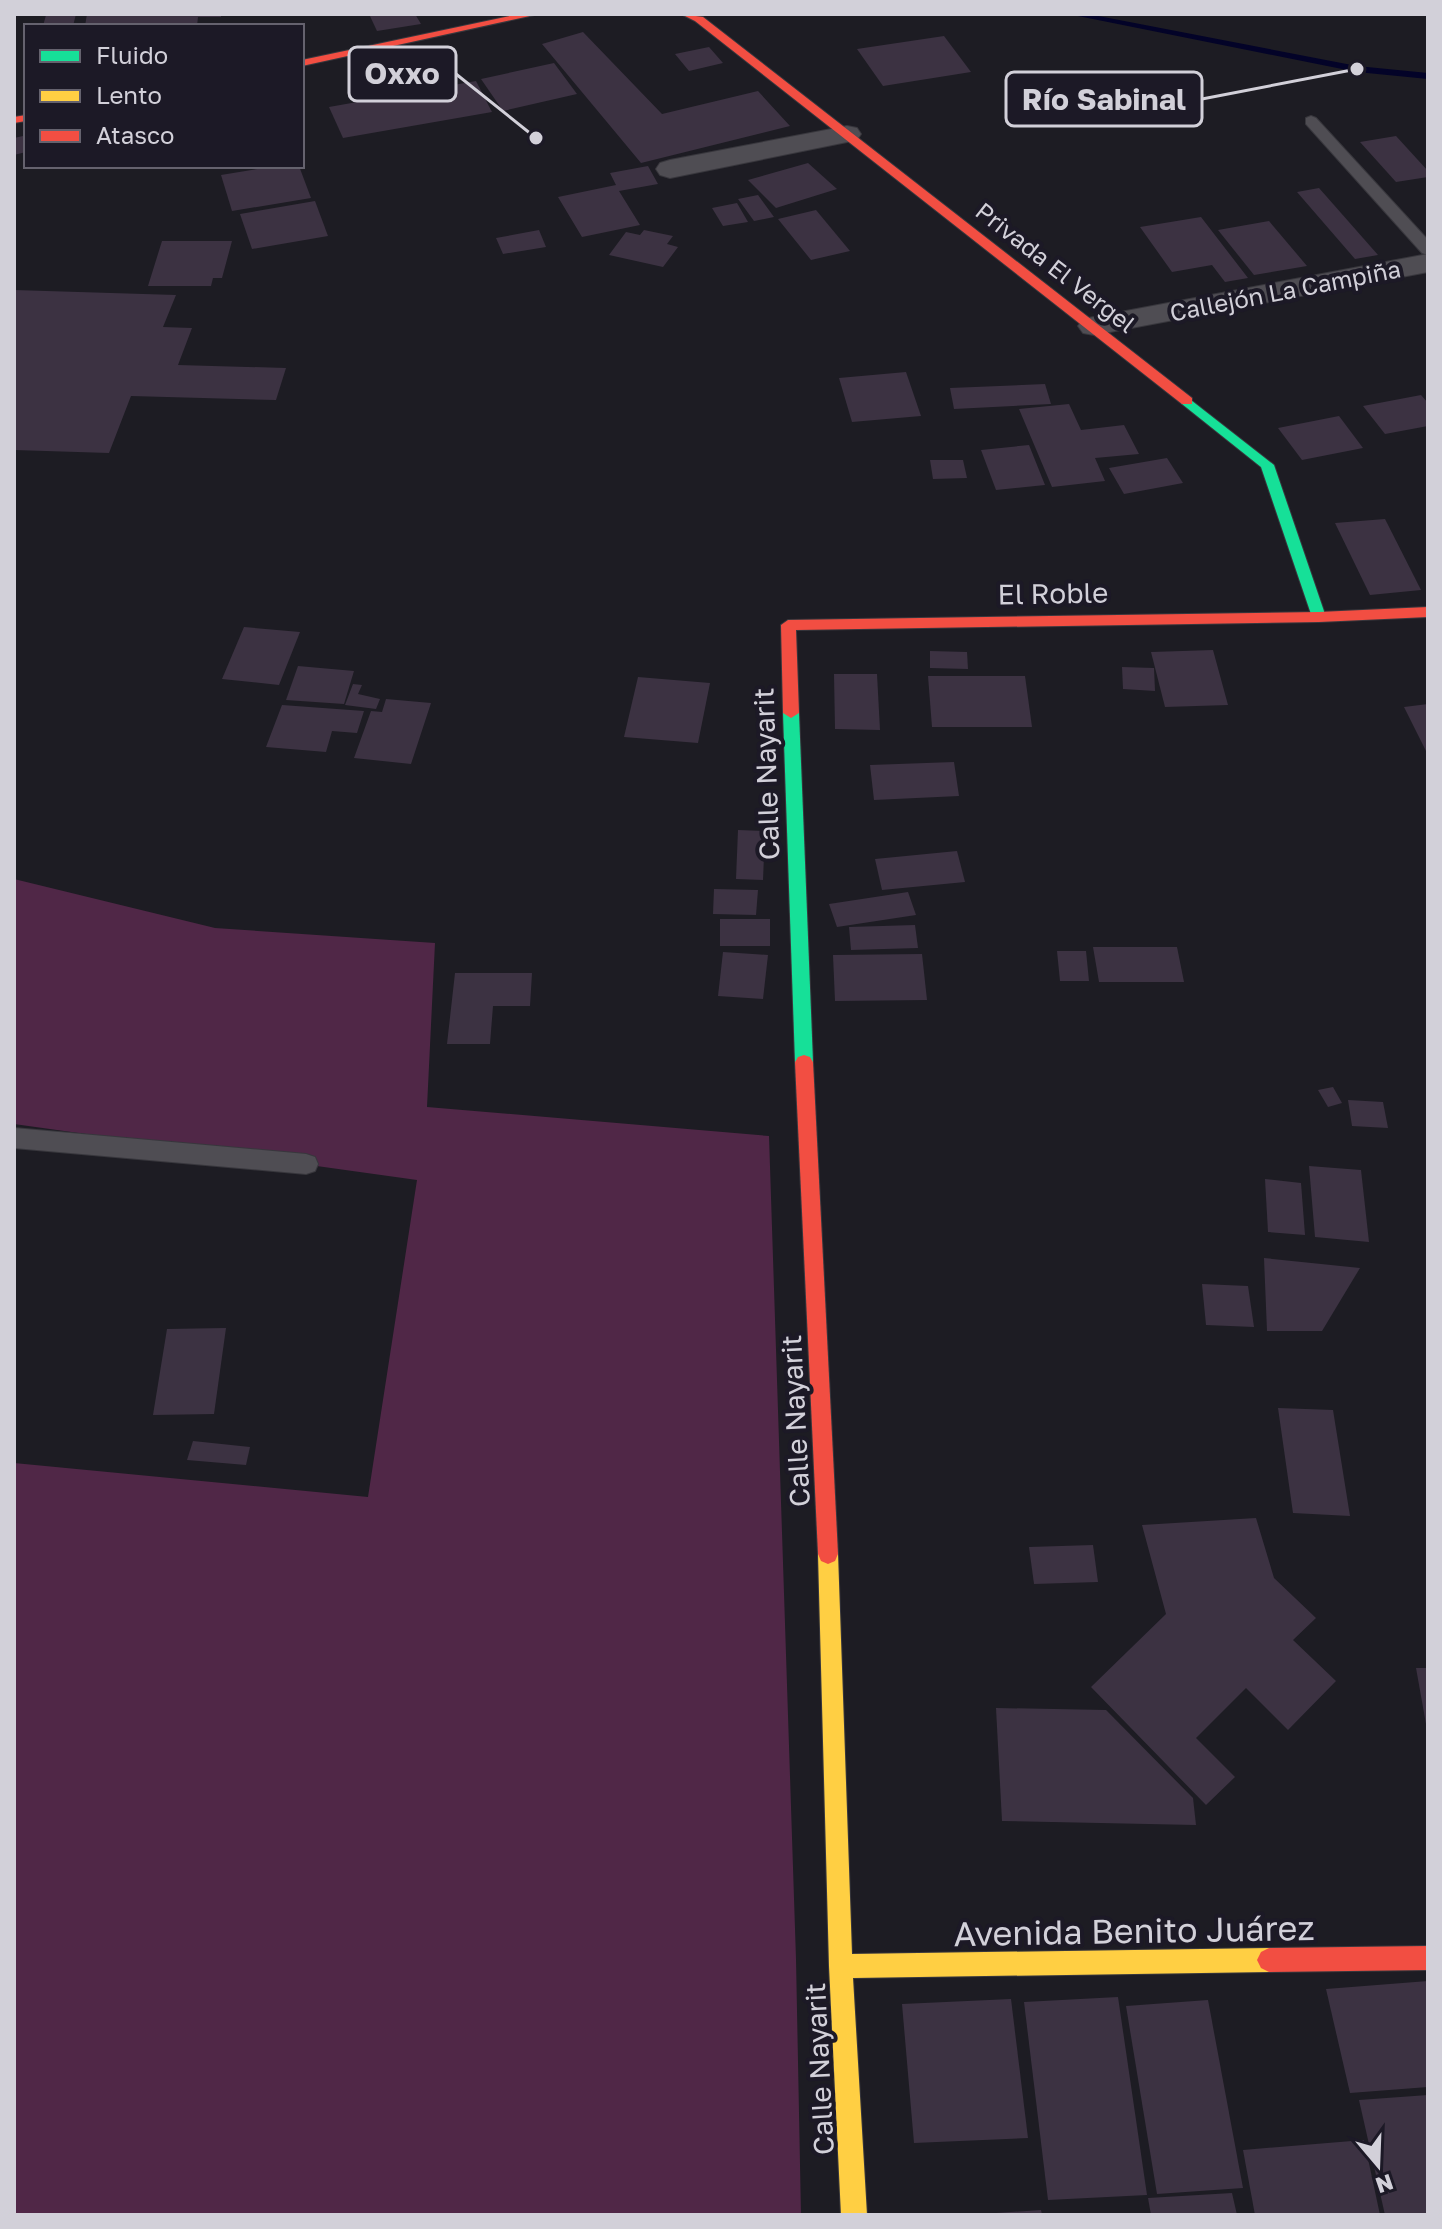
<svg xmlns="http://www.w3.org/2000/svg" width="1442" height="2229" viewBox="0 0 1442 2229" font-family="'Golos Text',sans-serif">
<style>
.green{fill:#502747}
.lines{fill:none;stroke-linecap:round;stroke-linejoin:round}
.stream{fill:#030328;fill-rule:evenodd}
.building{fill:#3c3242}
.lane-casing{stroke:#38373d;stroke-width:2}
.street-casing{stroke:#38373d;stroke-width:2}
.fast-casing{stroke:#38373d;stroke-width:2}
.slow-casing{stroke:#38373d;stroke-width:2}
.jam-casing{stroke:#38373d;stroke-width:2}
.lane{fill:#4f4d53;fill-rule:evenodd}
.street{fill:#4f4d53;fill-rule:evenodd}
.fast{fill:#16e098;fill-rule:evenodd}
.slow{fill:#ffcf43;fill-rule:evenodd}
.jam{fill:#f24e42;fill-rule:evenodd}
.labels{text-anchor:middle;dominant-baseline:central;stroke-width:8;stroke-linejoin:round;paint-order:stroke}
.far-street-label{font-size:24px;fill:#d2d0d9;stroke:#1c1926}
.street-label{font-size:28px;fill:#d2d0d9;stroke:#1c1926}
.near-street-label{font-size:34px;fill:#d2d0d9;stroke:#1c1926}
.leader{fill:none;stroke:#d2d0d9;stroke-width:3}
.callout-dot{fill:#d2d0d9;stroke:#1c1926;stroke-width:3}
.callout{fill:#1c1926;stroke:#d2d0d9;stroke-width:3}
.callout-label{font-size:30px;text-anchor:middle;font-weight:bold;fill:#d2d0d9}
</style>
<rect width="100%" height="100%" fill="#1d1c23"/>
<polygon class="green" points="14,879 215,928 435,943 427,1107 769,1136 796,1959 801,2215 14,2215 14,1463 368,1497 417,1180 14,1124"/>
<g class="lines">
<polygon class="stream" points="1068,14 1088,14 1357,66 1428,73 1428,79 1357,72"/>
</g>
<g class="building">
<polygon points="76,14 73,26 43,26 46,15"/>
<polygon points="87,14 221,14 221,17 198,17 197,26 85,26"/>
<polygon points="369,14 415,14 421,24 377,31"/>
<polygon points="583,32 662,114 758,91 790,126 641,163 542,44"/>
<polygon points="944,36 971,72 883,86 857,49"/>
<polygon points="709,47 723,63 689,71 675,54"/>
<polygon points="554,63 577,94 503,111 481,79"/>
<polygon points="476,81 492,112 343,138 329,107"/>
<polygon points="23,136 26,152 14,155 14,138"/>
<polygon points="1396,136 1428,171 1428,177 1396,182 1360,142"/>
<polygon points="808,163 837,189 776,208 748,180"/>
<polygon points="276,166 299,166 311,198 232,211 221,175"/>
<polygon points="648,166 658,184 619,191 640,225 582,237 558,197 616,185 610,173"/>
<polygon points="1319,188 1378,255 1355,259 1297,192"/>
<polygon points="758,195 774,217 754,221 738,199"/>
<polygon points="315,201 328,236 252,249 240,214"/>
<polygon points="737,203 748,222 723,226 712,208"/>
<polygon points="816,210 850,251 811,260 778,219"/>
<polygon points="1201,217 1248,278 1225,282 1212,265 1172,272 1140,227"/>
<polygon points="1269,221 1307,266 1254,275 1218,230"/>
<polygon points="539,230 546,247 503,254 496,238"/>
<polygon points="644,230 673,236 667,244 678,247 663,267 609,255 626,232 640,235"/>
<polygon points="162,241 232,241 222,278 213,278 211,286 148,286"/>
<polygon points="14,290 176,295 163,327 192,328 178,365 286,368 276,400 131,396 109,453 14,450"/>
<polygon points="906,372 921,416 852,422 839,378"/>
<polygon points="1045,384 1051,404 954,409 950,388"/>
<polygon points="1421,395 1428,403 1428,426 1385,434 1363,406"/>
<polygon points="1069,404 1081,430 1124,425 1139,454 1095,458 1105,481 1052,487 1019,409"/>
<polygon points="1339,416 1363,448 1302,460 1278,428"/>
<polygon points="1029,445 1045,485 996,490 981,450"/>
<polygon points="1167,458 1183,483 1124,494 1109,468"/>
<polygon points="930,460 963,460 967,478 933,479"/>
<polygon points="1385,519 1421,590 1370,595 1335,523"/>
<polygon points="244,627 300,632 279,685 222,679"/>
<polygon points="1213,650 1228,705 1165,707 1151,652"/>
<polygon points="930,651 967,652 968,669 930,668"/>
<polygon points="298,666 354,671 344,704 286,700"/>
<polygon points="1122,667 1154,668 1155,691 1123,689"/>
<polygon points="834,674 877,674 880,730 835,729"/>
<polygon points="928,676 1025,676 1032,727 932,727"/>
<polygon points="638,677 710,683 698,743 624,737"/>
<polygon points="353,684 362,685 358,694 380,699 376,709 345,705"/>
<polygon points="386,699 431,703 411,764 354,758 371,711 382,712"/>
<polygon points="1428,704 1428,755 1404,707"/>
<polygon points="282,705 364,711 357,733 332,731 326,752 266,747"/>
<polygon points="954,762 959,796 874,800 870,765"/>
<polygon points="738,830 765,831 763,880 736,879"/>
<polygon points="957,851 965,882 882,890 875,859"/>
<polygon points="714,889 758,890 756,915 713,914"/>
<polygon points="908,892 916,915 837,927 829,904"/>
<rect x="720" y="919" width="50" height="27"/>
<polygon points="915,925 918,948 851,950 849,927"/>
<polygon points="1093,947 1177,947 1184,982 1099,982"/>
<polygon points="1057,951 1086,951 1089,981 1060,981"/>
<polygon points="723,952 768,955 763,999 718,996"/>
<polygon points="922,954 927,1000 835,1001 833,955"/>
<polygon points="455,973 532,973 530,1006 493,1006 490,1044 447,1044"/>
<polygon points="1333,1087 1342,1103 1328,1107 1318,1090"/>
<polygon points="1348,1100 1383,1102 1388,1128 1352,1126"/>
<polygon points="1309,1166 1361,1170 1369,1242 1315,1237"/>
<polygon points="1265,1179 1301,1183 1305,1235 1268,1232"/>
<polygon points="1264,1258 1360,1268 1322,1331 1267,1331"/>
<polygon points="1202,1284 1248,1286 1254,1327 1206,1325"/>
<polygon points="226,1328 214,1414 153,1415 167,1329"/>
<polygon points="1278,1408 1333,1410 1350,1516 1293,1513"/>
<polygon points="193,1441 250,1447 246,1465 187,1460"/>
<polygon points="1256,1518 1274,1578 1316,1618 1293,1640 1336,1681 1288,1730 1246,1688 1196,1738 1235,1777 1206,1805 1091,1687 1166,1614 1142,1525"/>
<polygon points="1093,1545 1098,1582 1034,1584 1029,1547"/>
<polygon points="1416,1668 1428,1668 1428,1724 1426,1724"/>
<polygon points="996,1708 1106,1710 1193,1798 1196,1825 1002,1821"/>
<polygon points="1428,1981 1428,2087 1350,2093 1326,1989"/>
<polygon points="1118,1997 1147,2195 1048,2200 1024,2002"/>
<polygon points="1011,1999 1028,2138 914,2143 902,2004"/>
<polygon points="1208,2000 1243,2188 1157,2194 1126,2006"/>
<polygon points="1428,2095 1428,2214 1385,2215 1359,2100"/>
<polygon points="1364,2140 1380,2215 1255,2215 1243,2150"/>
<polygon points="1232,2193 1237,2215 1151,2215 1148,2198"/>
<polygon points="1041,2210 1042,2215 996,2215 996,2213"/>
</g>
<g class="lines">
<g class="lane-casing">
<g id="lane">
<polygon points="1311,116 1316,118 1428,240 1428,255 1422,253 1306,124 1306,118"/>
<polygon points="14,1128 306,1154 315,1157 318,1164 315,1171 306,1174 14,1148"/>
</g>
</g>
<g class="street-casing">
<g id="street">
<polygon points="847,126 857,128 861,134 857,140 670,178 660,175 656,169 660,163 670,160"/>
<polygon points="1428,254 1428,272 1094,335 1083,333 1078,326 1083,319 1094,317"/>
</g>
</g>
<g class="fast-casing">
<g id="fast">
<polygon points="1187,397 1274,465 1326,617 1324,621 1314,621 1312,617 1261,467 1182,404 1180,401"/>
<polygon points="791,708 799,713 813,1062 810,1067 798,1067 795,1062 783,713"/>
</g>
</g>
<g class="slow-casing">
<polygon id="slow" points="828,1544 835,1547 838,1554 852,1954 1269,1948 1277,1952 1281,1960 1277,1968 1269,1972 853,1978 867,2215 841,2215 829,1966 818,1554 821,1547"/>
</g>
<g class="jam-casing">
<g id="jam">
<polygon points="519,14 539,14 302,66 302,60"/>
<polygon points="681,14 703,17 1192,398 1192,404 1182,404 695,21"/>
<polygon points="26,115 26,121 14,123 14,117"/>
<polygon points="1428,607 1428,617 1319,622 796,630 799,713 791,718 783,713 781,625 788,620 1319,612"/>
<polygon points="804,1055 810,1057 813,1062 838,1554 835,1561 828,1564 821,1561 818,1554 795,1062 798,1057"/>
<polygon points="1428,1946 1428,1970 1269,1972 1261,1968 1257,1960 1261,1952 1269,1948"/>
</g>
</g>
<use href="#lane" class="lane"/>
<use href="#street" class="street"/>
<use href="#fast" class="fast"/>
<use href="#slow" class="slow"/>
<use href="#jam" class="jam"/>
</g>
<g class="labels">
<g class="far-street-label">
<text transform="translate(1056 267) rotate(38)">Privada El Vergel</text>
<text transform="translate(1285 290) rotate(-11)">Callejón La Campiña</text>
</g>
<g class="street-label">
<text transform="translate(1053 593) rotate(-1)">El Roble</text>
<text transform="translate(766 774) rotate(-92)">Calle Nayarit</text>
<text transform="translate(795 1421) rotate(-93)">Calle Nayarit</text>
<text transform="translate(819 2069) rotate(-93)">Calle Nayarit</text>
</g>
<g class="near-street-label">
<text transform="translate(1134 1930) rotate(-1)">Avenida Benito Juárez</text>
</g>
</g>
<path class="leader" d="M536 138L456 74M1357 69L1202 99"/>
<g class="callout-dot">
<circle cx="536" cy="138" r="8"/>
<circle cx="1357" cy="69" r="8"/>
</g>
<g class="callout">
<rect x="349" y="47" width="107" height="54" rx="8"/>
<rect x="1006" y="72" width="196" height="54" rx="8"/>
</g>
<g class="callout-label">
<text x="402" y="84">Oxxo</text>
<text x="1104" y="110">Río Sabinal</text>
</g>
<rect width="1442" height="2229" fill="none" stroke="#d2d0d9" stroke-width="32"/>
<rect x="24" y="24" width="280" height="144" fill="#1c1926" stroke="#65626e" stroke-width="2"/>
<rect x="40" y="50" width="40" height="12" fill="#16e098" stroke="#65626e" stroke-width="2"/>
<text x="96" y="64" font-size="24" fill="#d2d0d9">Fluido</text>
<rect x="40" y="90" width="40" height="12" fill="#ffcf43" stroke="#65626e" stroke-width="2"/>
<text x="96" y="104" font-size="24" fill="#d2d0d9">Lento</text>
<rect x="40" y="130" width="40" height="12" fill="#f24e42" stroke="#65626e" stroke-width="2"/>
<text x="96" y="144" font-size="24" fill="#d2d0d9">Atasco</text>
<g transform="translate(1378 2165) rotate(161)" stroke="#1c1926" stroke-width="6" paint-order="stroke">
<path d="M0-6L14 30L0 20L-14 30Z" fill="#d2d0d9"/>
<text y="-12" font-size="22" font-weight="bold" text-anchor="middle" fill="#d2d0d9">N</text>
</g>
</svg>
